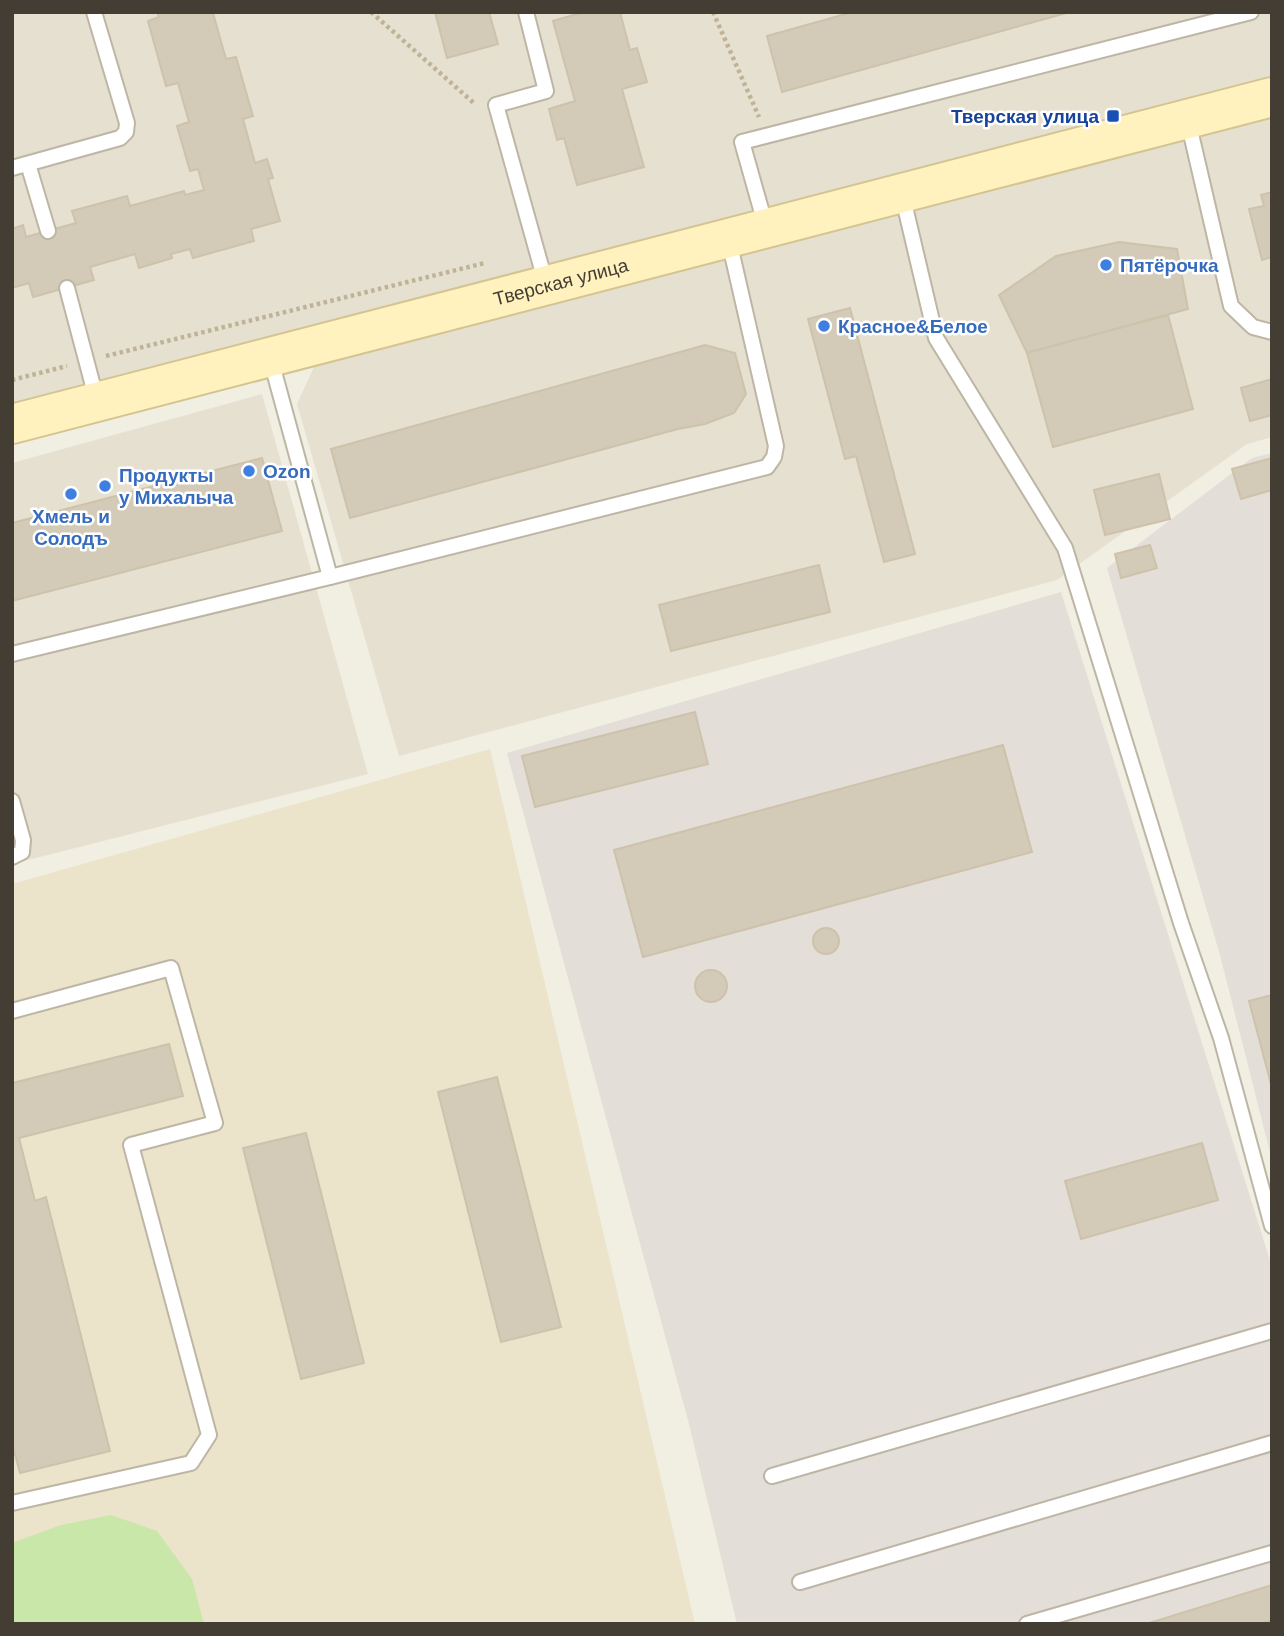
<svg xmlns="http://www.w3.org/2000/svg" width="1284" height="1636" viewBox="0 0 1284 1636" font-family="Arial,sans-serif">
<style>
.residential{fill:#e6e0d0}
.industrial{fill:#e3ded8}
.education{fill:#ebe4cb}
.green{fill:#c8e7a9}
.building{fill:#d3cab8;stroke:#cec2ab;stroke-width:2}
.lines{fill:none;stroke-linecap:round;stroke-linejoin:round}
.lane-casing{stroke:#bdb6a5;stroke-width:18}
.secondary-casing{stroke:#d3c491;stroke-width:42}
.path{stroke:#bfb296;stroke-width:4.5;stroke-dasharray:3.5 3.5;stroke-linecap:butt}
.lane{stroke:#fff;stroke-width:14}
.secondary{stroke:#fff2bf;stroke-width:38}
.transit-dot{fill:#1a4fb4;stroke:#fff;stroke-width:2.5}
.shop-dot{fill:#3f7fe0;stroke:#fff;stroke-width:2.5}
.labels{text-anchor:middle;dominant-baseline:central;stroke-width:5;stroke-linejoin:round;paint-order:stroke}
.transit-label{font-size:19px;font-weight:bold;fill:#164399;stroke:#fff;text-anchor:end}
.shop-label{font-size:19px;font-weight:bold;fill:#366cbe;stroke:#fff;text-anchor:start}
.street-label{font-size:19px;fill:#433d33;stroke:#fff}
</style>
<rect width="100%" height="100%" fill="#f1eee2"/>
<g class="residential">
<polygon points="12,12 1272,12 1272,79 12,407"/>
<polygon points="1272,115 1272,437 1247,444 1057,580 399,756 297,404 314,367"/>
<polygon points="262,394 368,774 12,864 12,463"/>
</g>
<g class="industrial">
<polygon points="1272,453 1272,1160 1220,955 1107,568 1252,458"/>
<polygon points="1061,592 1272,1267 1272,1624 737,1624 689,1424 507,753"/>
</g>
<polygon class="education" points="490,749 695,1624 12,1624 12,884"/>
<polygon class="green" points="111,1515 157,1531 192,1579 204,1624 12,1624 12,1543 61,1525"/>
<g class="building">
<polygon points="157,12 217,12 213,13 226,59 236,57 253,116 243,119 255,163 267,159 273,178 268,179 280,221 251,229 254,241 193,258 190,249 171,254 172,258 139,268 135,254 90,267 94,280 33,297 29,283 12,288 12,229 23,225 26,237 76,223 72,211 127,196 130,206 184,191 185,195 204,190 198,169 190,171 177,126 189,122 178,83 166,86 148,21 159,17"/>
<polygon points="435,12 489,12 498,44 447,58"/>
<polygon points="584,12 620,12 630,50 637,48 647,82 622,89 644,167 577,185 564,138 557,140 549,109 575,101 553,21"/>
<polygon points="853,12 1070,12 782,92 767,36"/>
<polygon points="1272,192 1272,257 1262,260 1249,209 1264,206 1261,195"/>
<polygon points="1119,242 1177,249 1188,309 1027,353 999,295 1056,256"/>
<polygon points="850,308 915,554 884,562 856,456 845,459 808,319"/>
<polygon points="1168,315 1193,409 1053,447 1027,353"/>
<polygon points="705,345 735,353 746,394 734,413 705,424 678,429 350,518 331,449"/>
<polygon points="1272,379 1272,415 1250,421 1241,388"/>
<polygon points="262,458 282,531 12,601 12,523"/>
<polygon points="1272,458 1272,490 1241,499 1232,469"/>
<polygon points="1159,474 1170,519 1105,535 1094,490"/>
<polygon points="1150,545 1157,568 1121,578 1115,554"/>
<polygon points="819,565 830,612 671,651 659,605"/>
<polygon points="695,712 708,764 535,807 522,756"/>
<polygon points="1003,745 1032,852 643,957 614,850"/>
<circle cx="826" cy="941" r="13"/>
<circle cx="711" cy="986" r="16"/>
<polygon points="1272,995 1272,1088 1249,1001"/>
<polygon points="169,1044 183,1096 19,1138 35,1201 46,1197 110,1451 20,1473 12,1443 12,1083"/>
<polygon points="497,1077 561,1327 501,1342 438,1092"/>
<polygon points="306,1133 364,1363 301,1379 243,1148"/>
<polygon points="1202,1143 1218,1200 1081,1239 1065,1181"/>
<polygon points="1272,1585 1272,1620 1259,1624 1146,1624"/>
</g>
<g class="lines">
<g class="lane-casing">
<g id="lane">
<polyline points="526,12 546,91 496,105 546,284"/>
<polyline points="1188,121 1231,306 1253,327 1272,332"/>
<polyline points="28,164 48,231"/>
<polyline points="12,168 120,138 126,132 127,123 94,12"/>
<polyline points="902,194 936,338 1065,548 1181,923 1221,1038 1272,1226"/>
<polyline points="766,227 742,142 1251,12"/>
<polyline points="67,288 97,401"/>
<polyline points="330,577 767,467 774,457 776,446 729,241"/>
<polyline points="12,654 330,577 270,357"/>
<polyline points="12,801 23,840 22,852 12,857"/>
<polyline points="12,1011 171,968 215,1123 131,1145 209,1435 191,1463 12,1503"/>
<polyline points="772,1476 1272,1331"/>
<polyline points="800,1582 1272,1443"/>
<polyline points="1027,1624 1272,1553"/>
</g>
</g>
<g class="secondary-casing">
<g id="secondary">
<path id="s1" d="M12 424 1272 97"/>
</g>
</g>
<g class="path">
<polyline points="371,12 475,104"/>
<polyline points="713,12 759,117"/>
<polyline points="106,356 485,263"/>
<polyline points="12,380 67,366"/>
</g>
<use href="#lane" class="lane"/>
<use href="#secondary" class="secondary"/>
</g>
<rect class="transit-dot" x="1106" y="109" width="14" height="14" rx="3.5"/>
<g class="shop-dot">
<circle cx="1106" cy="265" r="7"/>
<circle cx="824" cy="326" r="7"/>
<circle cx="249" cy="471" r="7"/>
<circle cx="105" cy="486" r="7"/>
<circle cx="71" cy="494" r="7"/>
</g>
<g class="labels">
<g class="transit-label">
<text x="1099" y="116">Тверская улица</text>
</g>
<g class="shop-label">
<text x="1120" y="265">Пятёрочка</text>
<text x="838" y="326">Красное&amp;Белое</text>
<text x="263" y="471">Ozon</text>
<text x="119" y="475">Продукты<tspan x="119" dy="22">у Михалыча</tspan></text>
<text x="71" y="516" text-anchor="middle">Хмель и<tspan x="71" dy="22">Солодъ</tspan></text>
</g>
<g class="street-label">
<text stroke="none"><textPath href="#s1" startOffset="567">Тверская улица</textPath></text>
</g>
</g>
<rect width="1284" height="1636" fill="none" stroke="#433d33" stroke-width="28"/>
</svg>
